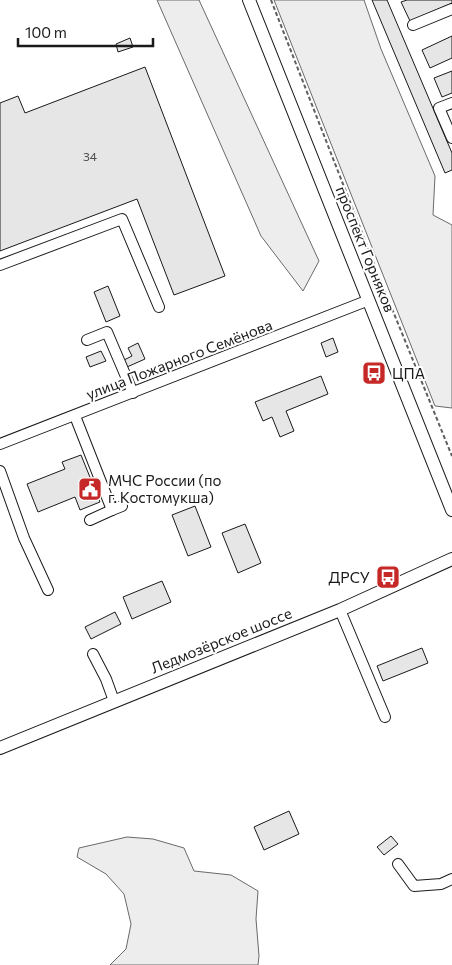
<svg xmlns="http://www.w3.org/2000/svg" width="452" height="965" viewBox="0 0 452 965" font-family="Commissioner,sans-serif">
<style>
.built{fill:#ededed;stroke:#6a6a6a}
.building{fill:#e6e6e6;stroke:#1a1a1a}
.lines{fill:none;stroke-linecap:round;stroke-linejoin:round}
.minor-casing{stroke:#1a1a1a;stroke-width:12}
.major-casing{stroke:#1a1a1a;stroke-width:14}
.path{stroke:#5f5f5f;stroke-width:2;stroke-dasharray:4 2.5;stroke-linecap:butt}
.minor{stroke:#fff;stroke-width:10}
.major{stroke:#fff;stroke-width:12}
.labels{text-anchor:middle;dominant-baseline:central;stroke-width:4;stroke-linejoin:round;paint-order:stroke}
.number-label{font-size:12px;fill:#4d4d4d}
.street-label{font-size:15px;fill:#1a1a1a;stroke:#fff}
.poi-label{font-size:15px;fill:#1a1a1a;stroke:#fff;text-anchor:start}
</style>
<rect width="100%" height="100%" fill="#fff"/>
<g class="built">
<polygon points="157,0 199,0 319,261 303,291 261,236"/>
<polygon points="274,0 364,0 381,49 435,176 433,215 452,225 452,408 435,406"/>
<polygon points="127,837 153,839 184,848 194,871 231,875 258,891 256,919 259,956 258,965 110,965 126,949 131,924 124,894 106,874 77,857 79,848"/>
</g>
<g class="building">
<polygon points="372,0 387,0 452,153 452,170 445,173"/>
<polygon points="407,0 452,0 452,3 410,21 401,2"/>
<polygon points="452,36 452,58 430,68 422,50"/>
<polygon points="130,38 133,47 118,52 116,44"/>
<polygon points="145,67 225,276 174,295 137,199 0,251 0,103 18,96 25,113"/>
<polygon points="452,71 452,93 442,97 434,78"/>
<polygon points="108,286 120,316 106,322 94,292"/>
<polygon points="333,338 338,352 326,357 321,343"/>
<polygon points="138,343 145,359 127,367 124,360 132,356 128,348"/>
<polygon points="101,351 106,361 90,367 86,357"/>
<polygon points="321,376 328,394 286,411 294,431 280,437 272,417 263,421 255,402"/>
<polygon points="81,455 100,502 80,510 75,497 38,512 27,484 65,469 62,462"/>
<polygon points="195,506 211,547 188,556 172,515"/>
<polygon points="245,524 261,563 238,573 222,533"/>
<polygon points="162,581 171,602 132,619 123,597"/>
<polygon points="115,612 121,624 91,639 85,627"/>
<polygon points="422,648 428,663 383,681 377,666"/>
<polygon points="289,811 299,834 264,850 254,827"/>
<polygon points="391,836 398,844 384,855 377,847"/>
</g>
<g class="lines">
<g class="minor-casing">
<g id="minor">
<polyline points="413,25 452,9"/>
<polyline points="452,103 439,108 452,138"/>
<polyline points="0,265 122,219 159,307"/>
<polyline points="87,340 107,332 133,393"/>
<polyline points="75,416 112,510 122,506"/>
<polyline points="0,444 369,300"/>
<polyline points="0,471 24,538 48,590"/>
<polyline points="90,520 112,510"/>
<polyline points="340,610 385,717"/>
<polyline points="93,654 106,679 114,701"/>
<polyline points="398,864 414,886 441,884 452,879"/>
</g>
</g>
<g class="major-casing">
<g id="major">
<polyline points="249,0 452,510"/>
<polyline points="0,748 340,610 452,559"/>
</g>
</g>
<polyline class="path" points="271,0 386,294 452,456"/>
<use href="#minor" class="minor"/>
<use href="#major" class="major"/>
</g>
<defs>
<g id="bus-square" transform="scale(1.25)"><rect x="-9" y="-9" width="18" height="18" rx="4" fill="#c62828" stroke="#fff"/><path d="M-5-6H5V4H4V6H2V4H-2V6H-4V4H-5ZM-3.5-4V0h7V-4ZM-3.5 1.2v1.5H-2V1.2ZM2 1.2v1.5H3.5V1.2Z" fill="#fff"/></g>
<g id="civic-square" transform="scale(1.25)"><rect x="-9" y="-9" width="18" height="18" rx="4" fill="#c62828" stroke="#fff"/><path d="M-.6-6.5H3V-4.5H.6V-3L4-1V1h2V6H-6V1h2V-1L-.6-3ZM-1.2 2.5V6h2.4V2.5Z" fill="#fff"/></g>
</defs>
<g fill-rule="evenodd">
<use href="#bus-square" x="374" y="373"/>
<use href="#civic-square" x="90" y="489"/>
<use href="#bus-square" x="388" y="577"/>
</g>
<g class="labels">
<g class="number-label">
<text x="90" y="156">34</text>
</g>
<g class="street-label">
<text transform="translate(366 249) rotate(68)">проспект Горняков</text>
<text transform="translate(179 359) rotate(-21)">улица Пожарного Семёнова</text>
<text transform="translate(221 640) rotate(-22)">Ледмозёрское шоссе</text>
</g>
<g class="poi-label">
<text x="392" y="373">ЦПА</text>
<text x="108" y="480">МЧС России (по<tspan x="108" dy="17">г. Костомукша)</tspan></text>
<text x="370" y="577" text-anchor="end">ДРСУ</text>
</g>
</g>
<path d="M18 38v8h135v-8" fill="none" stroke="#1a1a1a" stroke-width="2.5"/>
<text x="25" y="38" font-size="15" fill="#1a1a1a" stroke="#ffffff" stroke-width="4" paint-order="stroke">100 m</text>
</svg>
